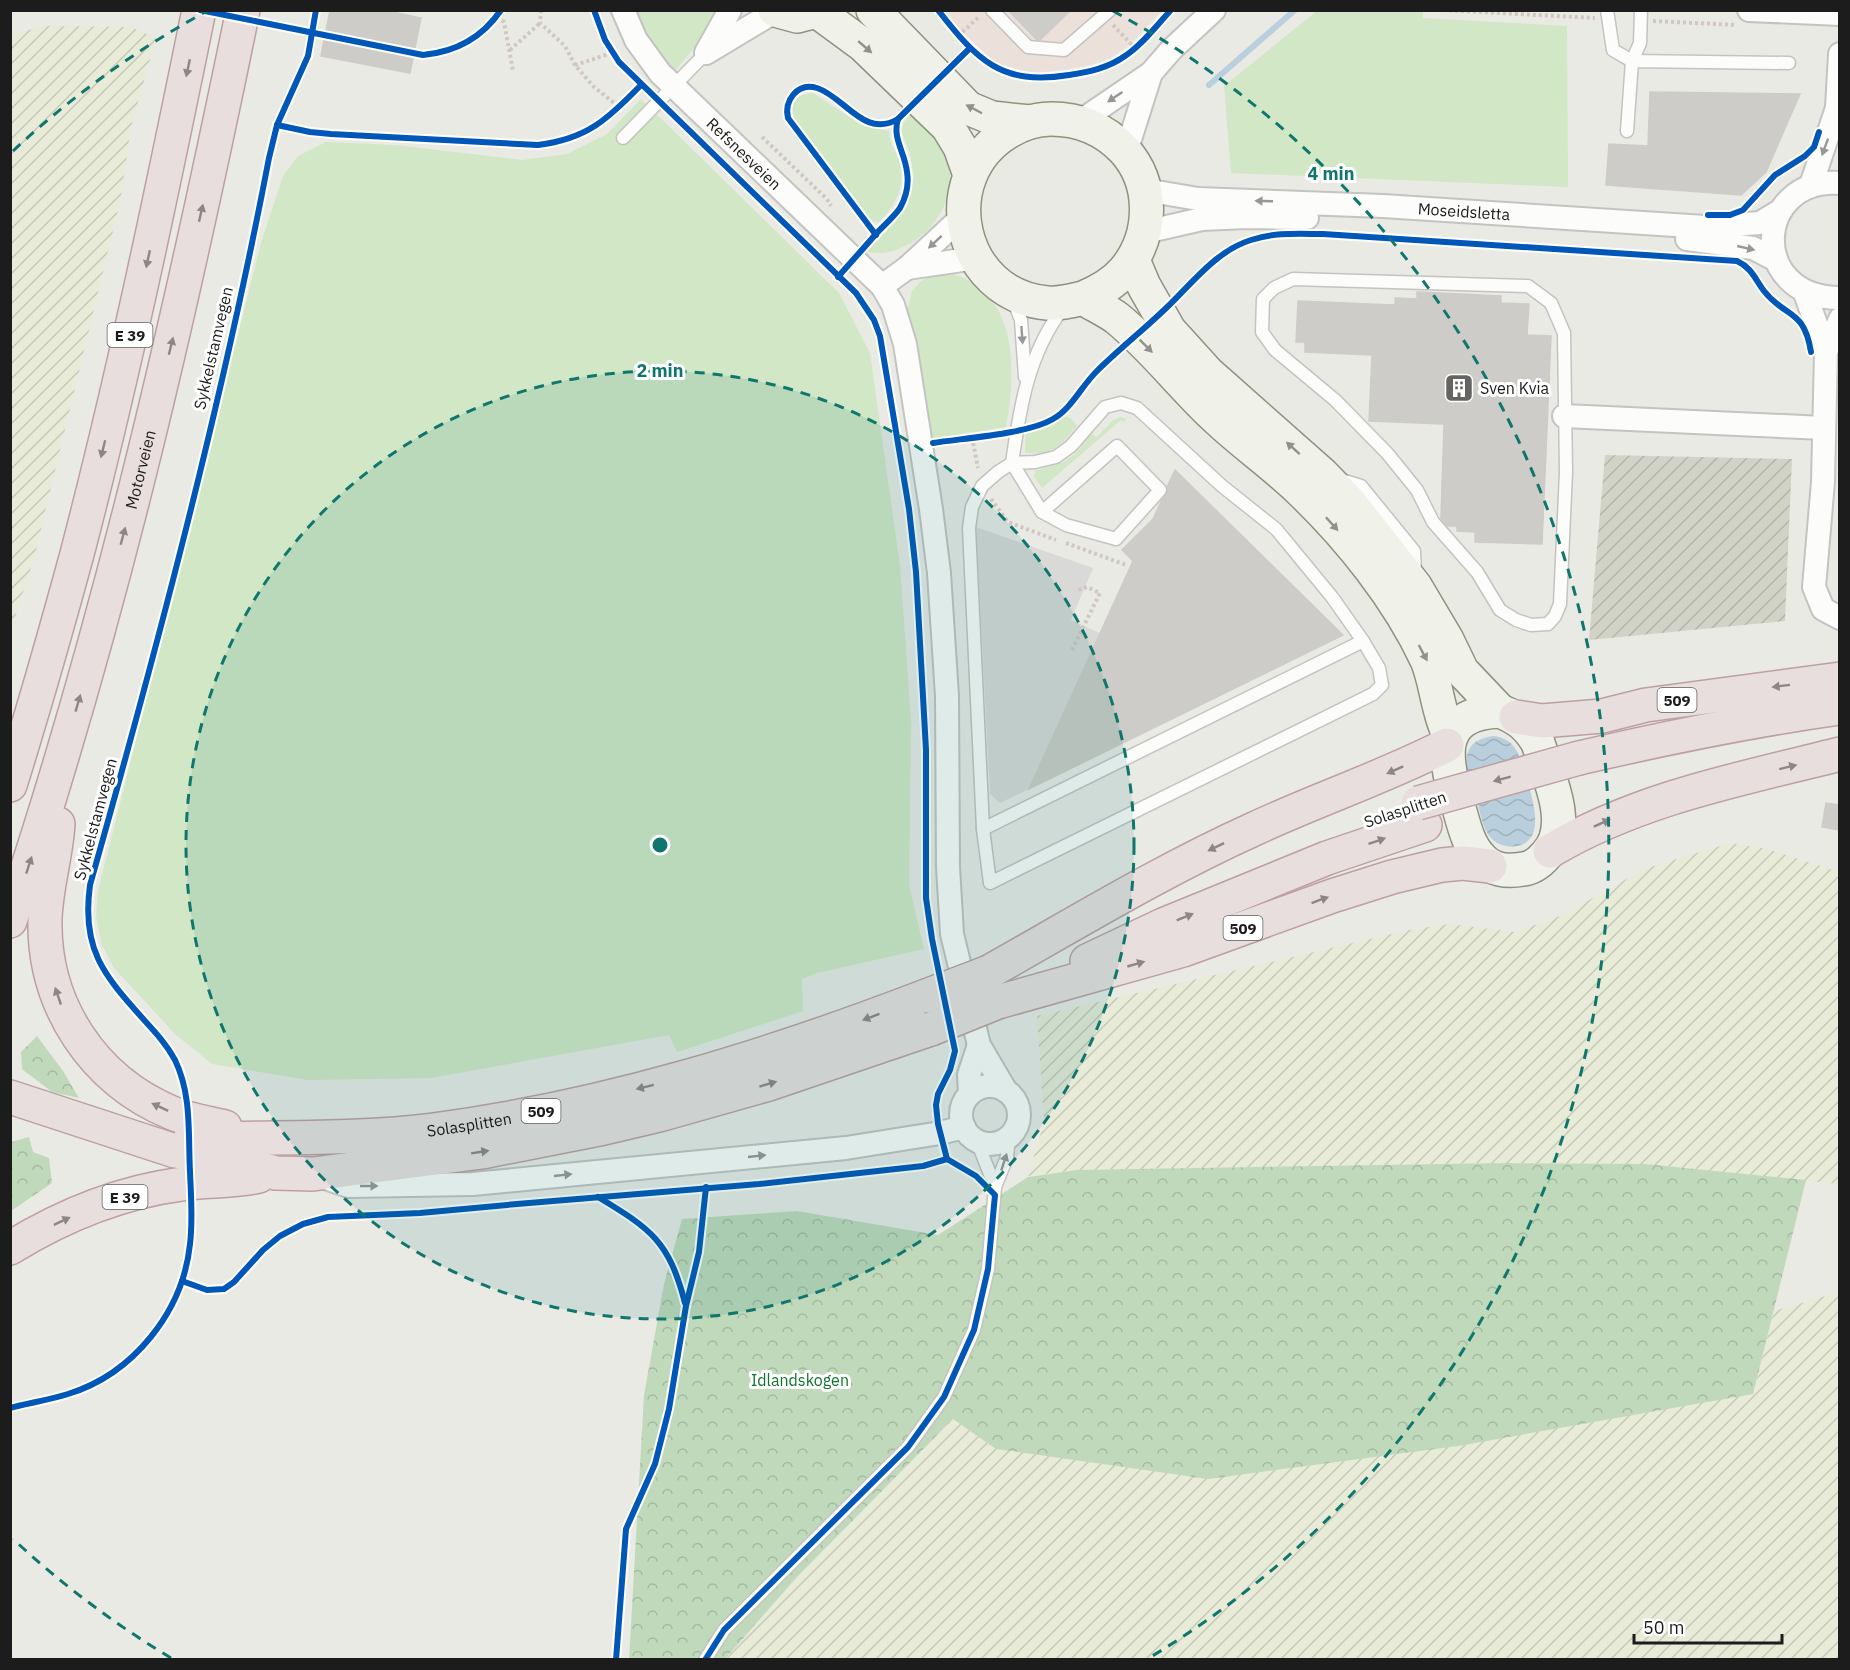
<svg xmlns="http://www.w3.org/2000/svg" width="1850" height="1670" viewBox="0 0 1850 1670" font-family="'IBM Plex Sans',sans-serif">
<style>
.commercial{fill:#ece0db}
.construction{fill:url(#construction-furrows)}
.farmland{fill:url(#farmland-furrows)}
.grass{fill:#d1e7c5}
.forest{fill:url(#forest-crowns)}
.parking{fill:#d9d9d7}
.water{fill:url(#water-waves)}
.lines{fill:none;stroke-linecap:round;stroke-linejoin:round}
.stream{stroke:#b9cfdd;stroke-width:6}
.building{fill:#cdccc8;stroke:#cdccc6;stroke-width:1.5}
.lane-casing{stroke:#c3c3c1;stroke-width:15}
.street-casing{stroke:#c3c3c1;stroke-width:26}
.secondary-casing{stroke:#8e937e;stroke-width:36}
.highway-casing{stroke:#bd9fa1;stroke-width:36}
.path{stroke:#d1c7c2;stroke-width:4;stroke-dasharray:3 3;stroke-linecap:butt}
.lane{stroke:#fcfcfb;stroke-width:12}
.street{stroke:#fcfcfb;stroke-width:22}
.secondary{stroke:#f0f2ea;stroke-width:33}
.highway{stroke:#e8dedd;stroke-width:33}
.highway-bridge-casing{stroke:#bd9fa1;stroke-width:36;stroke-linecap:butt}
.highway-bridge{stroke:#e8dedd;stroke-width:33}
.cycleway-casing{stroke:#fff;stroke-width:10}
.cycleway{stroke:#0057b8;stroke-width:6}
.oneway{fill:#91928d}
.oneway2{fill:#8c8786}
.oneway3{fill:#979797}
.ring{fill:none;stroke:#0f766e;stroke-width:3;stroke-dasharray:10 8}
.labels{text-anchor:middle;dominant-baseline:central;stroke-width:6;stroke-linejoin:round;paint-order:stroke}
.shield{fill:#fff;stroke:#606060;stroke-width:1.5}
.shield-label{font-size:15px;font-weight:bold;fill:#1c1c1c}
.street-label{font-size:16px;fill:#1c1c1c;stroke:#fff}
.poi-label{font-size:16px;fill:#1c1c1c;stroke:#fff;text-anchor:start}
.park-label{font-size:16px;fill:#10742c;stroke:#fff}
.centre{fill:#0f766e;stroke:#fff;stroke-width:3}
.ring-label{font-size:18px;text-anchor:middle;font-weight:bold;fill:#0f766e;stroke:#fff;stroke-width:6;stroke-linejoin:round;paint-order:stroke}
</style>
<defs>
<pattern id="construction-furrows" width="10" height="10" patternUnits="userSpaceOnUse" patternTransform="scale(1.5)"><rect width="10" height="10" fill="#d1d3c7"/><path d="M-1 1l2-2M0 10L10 0M9 11l2-2" fill="none" stroke="#b3b5aa"/></pattern>
<pattern id="farmland-furrows" width="10" height="10" patternUnits="userSpaceOnUse" patternTransform="scale(1.5)"><rect width="10" height="10" fill="#e7ebd8"/><path d="M-1 1l2-2M0 10L10 0M9 11l2-2" fill="none" stroke="#c6c9b9"/></pattern>
<pattern id="forest-crowns" width="20" height="18" patternUnits="userSpaceOnUse" patternTransform="scale(1.5)"><rect width="20" height="18" fill="#c0d9bb"/><path d="M2 6a3 3 0 1 1 6 0M12 15a3 3 0 1 1 6 0" fill="none" stroke="#a4baa0"/></pattern>
<pattern id="water-waves" width="16" height="10" patternUnits="userSpaceOnUse" patternTransform="scale(1.5)"><rect width="16" height="10" fill="#b9cfdd"/><path d="M0 5q4-4 8 0t8 0" fill="none" stroke="#9eb1bd"/></pattern>
</defs>
<rect width="100%" height="100%" fill="#eaeae5"/>
<polygon class="commercial" points="933,11 1162,11 1129,45 1109,58 1084,67 1033,73 996,63 967,36"/>
<polygon class="construction" points="1605,455 1792,459 1785,621 1589,640"/>
<g class="farmland">
<polygon points="46,26 131,27 156,38 131,127 120,202 33,562 11,629 11,34"/>
<polygon points="1730,843 1768,849 1839,872 1839,1184 1645,1164 1504,1163 1077,1170 1028,1176 1044,1122 1037,1016 1409,930 1449,924 1515,932 1563,915 1644,869"/>
<polygon points="1839,1292 1839,1659 725,1660 797,1577 953,1419 996,1449 1753,1394 1774,1311"/>
</g>
<g class="grass">
<polygon points="1318,10 1423,11 1423,18 1567,26 1568,187 1231,173 1224,86"/>
<polygon points="635,11 715,11 703,37 675,71 646,37"/>
<path d="M813 93 861 125 889 131C889 140 894 149 898 158 908 182 896 205 879 222L872 221 795 119C788 104 797 93 813 93Z"/>
<polygon points="641,99 839,293 870,353 900,566 911,721 909,885 924,949 817,973 802,979 803,1011 677,1052 669,1035 431,1078 308,1080 212,1064 176,1035 114,968 101,943 96,916 98,891 261,243 283,176 298,156 326,142 396,145 522,160 567,154 607,134"/>
<path d="M915 110C921 116 930 122 935 130 941 138 947 154 949 164 960 209 912 261 867 252L904 211 909 200 914 177 910 153 901 131 904 122Z"/>
<path d="M954 274C1019 296 1016 371 1006 427L932 439 913 332 907 310 912 291 921 281 934 275Z"/>
<path d="M1065 416 1072 419 1077 426C1064 442 1049 459 1025 452L1026 433 1042 429Z"/>
<polygon points="1120,417 1126,419 1124,422 1121,420 1042,488 1034,477 1035,471 1064,462 1075,454 1091,434 1097,437 1112,421"/>
</g>
<g class="forest">
<polygon points="37,1036 63,1071 79,1098 52,1092 22,1069 21,1052"/>
<polygon points="29,1137 33,1152 49,1158 52,1183 11,1211 11,1142"/>
<polygon points="1504,1163 1645,1164 1806,1180 1753,1394 1458,1446 1208,1479 996,1449 953,1419 797,1577 725,1659 629,1660 644,1395 664,1284 682,1219 797,1211 938,1235 1028,1177 1077,1170"/>
</g>
<polygon class="parking" points="976,527 1093,568 1071,620 1100,633 1029,789 1000,803 990,794"/>
<path class="water" d="M1494 736C1506 738 1512 742 1518 753 1524 776 1554 839 1517 846 1508 848 1498 845 1492 839 1483 830 1481 816 1478 805 1469 778 1451 741 1494 736Z"/>
<g class="lines">
<polyline class="stream" points="1209,85 1295,10"/>
</g>
<g class="building">
<polygon points="330,10 384,10 421,18 410,73 321,56"/>
<polygon points="1008,10 1071,10 1040,40 1036,39"/>
<polygon points="1650,92 1800,94 1766,172 1741,195 1606,185 1609,144 1648,146"/>
<polygon points="1417,292 1501,296 1501,303 1529,304 1527,335 1551,336 1542,544 1475,542 1475,532 1457,531 1457,526 1447,526 1441,518 1444,424 1369,421 1372,355 1305,352 1305,342 1296,342 1298,301 1395,305 1395,298 1417,299"/>
<polygon points="1175,470 1343,635 1029,789 1133,561 1122,550 1153,519 1161,502 1168,492 1167,487"/>
<polygon points="1826,803 1839,805 1839,830 1822,827"/>
</g>
<g class="lines">
<g class="lane-casing">
<g id="lane">
<polyline points="992,10 1028,47 1064,50 1110,10"/>
<polyline points="1607,10 1613,50 1632,61 1640,43 1641,10"/>
<polyline points="1627,131 1632,61 1789,63"/>
<polyline points="623,138 706,53"/>
<polygon points="1293,279 1528,286 1551,303 1564,333 1566,472 1560,604 1555,616 1548,624 1531,625 1516,620 1500,610 1477,572 1433,522 1417,490 1387,453 1335,400 1275,350 1262,332 1263,299 1274,288"/>
<polyline points="1012,297 1021,320 1025,377"/>
<polygon points="1121,403 1137,408 1222,486 1276,529 1332,597 1363,641 1379,668 1382,685 1373,694 990,883 983,829 969,528 972,507 982,486 998,472 1012,463 1035,462 1056,457 1071,446 1105,407"/>
<polygon points="1117,446 1160,490 1116,539 1066,525 1042,512"/>
<polyline points="1338,479 1361,486 1414,551 1415,573"/>
<path d="M1042 512 1012 463C1020 407 1028 354 1063 308"/>
<polyline points="983,829 1363,641"/>
<polyline points="977,1141 995,1187"/>
<polyline points="705,1660 724,1630 908,1447 944,1397 974,1330 988,1269 995,1187 1007,1157 1009,1136"/>
</g>
</g>
<g class="street-casing">
<g id="street">
<path id="s1" d="M623 10 636 40 660 73 882 286 893 305 905 344 931 509 939 573 947 696 948 867 952 934 979 1045 1006 1091"/>
<polyline points="1749,10 1840,14"/>
<polyline points="707,51 730,10"/>
<polyline points="706,53 776,11"/>
<polyline points="1840,54 1837,108 1840,120"/>
<polyline points="1079,122 1151,73 1171,50 1214,10"/>
<polyline points="1126,152 1151,73"/>
<path d="M1840 183C1754 177 1747 298 1840 298"/>
<polyline points="1811,185 1837,108"/>
<path id="s2" d="M1145 190 1198 199 1383 206 1705 227 1760 223 1780 211"/>
<polyline points="1145,232 1202,219 1246,217 1307,218"/>
<polyline points="1687,239 1753,248 1776,260"/>
<polyline points="907,268 976,258"/>
<polyline points="882,286 907,268 963,216"/>
<polyline points="1805,293 1826,352"/>
<polyline points="1840,319 1826,352 1823,482 1814,587 1823,609 1840,618"/>
<polyline points="1564,416 1824,428"/>
<circle cx="990" cy="1115" r="29"/>
<polyline points="970,1094 969,1075 979,1045"/>
<polyline points="320,1176 348,1186 473,1184 846,1148 940,1133 964,1127"/>
</g>
</g>
<g class="secondary-casing">
<g id="secondary">
<polyline points="775,10 797,16 820,10"/>
<polyline points="873,10 968,108 992,118 1030,122"/>
<polyline points="818,12 863,45 948,127 960,147 970,175"/>
<polyline points="1133,260 1144,286 1169,330 1208,373 1322,474 1350,503 1415,586 1447,640 1462,671 1500,711"/>
<path d="M1083 298C1098 292 1113 284 1124 271 1153 237 1155 184 1124 150 1104 129 1080 119 1051 119 1037 119 1021 124 1008 132 933 177 958 295 1047 303 1059 304 1071 301 1083 298 1094 305 1108 311 1118 319 1153 348 1181 385 1214 416 1241 442 1273 464 1300 490 1349 537 1398 598 1427 660 1434 677 1436 695 1441 712 1443 721 1447 730 1450 738"/>
<path d="M1500 711C1518 718 1528 726 1538 743 1548 776 1574 826 1546 855 1540 862 1532 868 1523 869 1507 872 1491 870 1481 858 1468 845 1464 825 1459 808 1445 763 1433 713 1500 711Z"/>
</g>
</g>
<g class="highway-casing">
<g id="highway">
<polyline points="1516,717 1542,721 1602,716 1646,705 1840,679"/>
<path d="M1579 758C1665 738 1752 720 1840 708"/>
<path d="M10 785C34 708 56 631 77 554 124 374 162 192 199 10"/>
<path d="M58 824C56 856 46 887 45 919 43 1005 93 1080 172 1113 189 1120 208 1123 225 1127"/>
<path d="M1550 851C1639 798 1741 779 1840 754"/>
<path id="s3" d="M10 921C110 623 180 318 243 10"/>
<polyline points="1087,961 1163,925 1327,858 1425,825"/>
<path d="M989 972C1076 923 1163 870 1254 829 1318 799 1385 777 1447 745"/>
<polyline points="998,1002 1183,950 1332,896 1392,877 1442,865 1463,863 1490,866"/>
<polyline points="10,1097 175,1151 215,1157 276,1173 313,1174 482,1152 604,1128 659,1115 769,1084 931,1029"/>
<path id="s4" d="M191 1137 216 1139C288 1137 361 1139 433 1130 602 1108 767 1057 926 996"/>
<path d="M10 1248C62 1216 121 1192 182 1184 207 1180 234 1182 259 1176"/>
</g>
</g>
<g class="path">
<polyline points="541,10 540,23 565,46 575,65"/>
<polyline points="1443,10 1595,18"/>
<polyline points="497,17 504,22 513,71"/>
<polyline points="1653,21 1736,25"/>
<polyline points="1113,25 1135,48"/>
<polyline points="958,36 980,16"/>
<polyline points="510,50 540,23"/>
<polyline points="612,53 575,65 594,87 619,107"/>
<polyline points="762,137 827,199 831,206"/>
<polyline points="972,437 978,468"/>
<polyline points="991,499 1008,522 1056,540"/>
<polyline points="1066,543 1126,565"/>
<polyline points="1072,650 1100,593 1087,587 1075,591"/>
</g>
<use href="#lane" class="lane"/>
<use href="#street" class="street"/>
<use href="#secondary" class="secondary"/>
<use href="#highway" class="highway"/>
<g class="highway-bridge-casing">
<g id="highway-bridge">
<polyline points="1418,803 1579,758"/>
<polyline points="926,996 989,972"/>
<polyline points="931,1029 998,1002"/>
</g>
</g>
<use href="#highway-bridge" class="highway-bridge"/>
<g class="cycleway-casing">
<g id="cycleway">
<path d="M200 10 423 55C455 52 482 38 501 10"/>
<polyline points="594,10 605,40 619,62 856,293 874,320 880,336 909,509 916,572 926,750 926,898 932,939 955,1051 950,1070 938,1094 936,1105 938,1124 947,1159 976,1176 995,1195 988,1269 974,1330 944,1397 908,1447 724,1630 705,1660"/>
<path d="M938 10C977 60 1001 86 1069 75 1089 72 1108 68 1125 56 1142 45 1156 26 1171 10"/>
<path d="M277 125 310 132 331 134 538 145C587 139 608 119 641 85"/>
<polyline points="1708,215 1730,215 1743,210 1775,175 1805,156 1814,147 1819,132"/>
<path d="M876 235 788 118C784 101 797 82 817 88 845 97 864 139 898 119L970 48"/>
<path d="M838 277C850 263 863 249 875 235 883 226 893 218 900 208 906 197 909 184 907 172 905 152 892 139 898 119"/>
<path d="M933 443C964 438 1028 434 1053 419 1071 409 1081 387 1096 372 1117 351 1141 332 1163 311 1190 286 1215 251 1251 240 1275 232 1299 234 1323 234L1737 261C1752 268 1755 279 1764 291 1785 318 1804 308 1811 352"/>
<path d="M598 1197C651 1229 669 1241 685 1303"/>
<polyline points="182,1281 207,1290 224,1289 234,1282 263,1250 280,1236 303,1224 328,1217 420,1213 517,1204 759,1184 923,1166 947,1159"/>
<path d="M10 1408C29 1403 49 1400 68 1394 133 1374 183 1312 190 1244 193 1220 191 1196 190 1172 188 1134 192 1095 175 1060 167 1045 156 1033 145 1021 104 975 81 950 90 885 158 645 222 403 269 158L277 125 308 56 316 10"/>
<polyline points="616,1660 626,1529 655,1464 669,1409 686,1306 699,1252 706,1187"/>
</g>
</g>
<use href="#cycleway" class="cycleway"/>
</g>
<defs><path id="oneway-solid" d="M-6-.8H1V-3.2L6.5 0L1 3.2V.8H-6Z" transform="scale(1.5)"/></defs>
<g class="oneway">
<use href="#oneway-solid" transform="translate(865 47) rotate(41)"/>
<use href="#oneway-solid" transform="translate(974 109) rotate(-152)"/>
<use href="#oneway-solid" transform="translate(1146 346) rotate(45)"/>
<use href="#oneway-solid" transform="translate(1293 448) rotate(-138)"/>
<use href="#oneway-solid" transform="translate(1332 524) rotate(48)"/>
<use href="#oneway-solid" transform="translate(1423 653) rotate(62)"/>
</g>
<g class="oneway2">
<use href="#oneway-solid" transform="translate(188 68) rotate(102)"/>
<use href="#oneway-solid" transform="translate(201 213) rotate(-77)"/>
<use href="#oneway-solid" transform="translate(148 259) rotate(102)"/>
<use href="#oneway-solid" transform="translate(171 346) rotate(-76)"/>
<use href="#oneway-solid" transform="translate(103 449) rotate(104)"/>
<use href="#oneway-solid" transform="translate(123 536) rotate(-75)"/>
<use href="#oneway-solid" transform="translate(1781 686) rotate(173)"/>
<use href="#oneway-solid" transform="translate(78 703) rotate(-74)"/>
<use href="#oneway-solid" transform="translate(1788 767) rotate(-14)"/>
<use href="#oneway-solid" transform="translate(1395 770) rotate(156)"/>
<use href="#oneway-solid" transform="translate(1502 779) rotate(165)"/>
<use href="#oneway-solid" transform="translate(1602 823) rotate(-24)"/>
<use href="#oneway-solid" transform="translate(1377 841) rotate(-19)"/>
<use href="#oneway-solid" transform="translate(1216 847) rotate(154)"/>
<use href="#oneway-solid" transform="translate(29 865) rotate(-72)"/>
<use href="#oneway-solid" transform="translate(1320 900) rotate(-20)"/>
<use href="#oneway-solid" transform="translate(1185 917) rotate(-22)"/>
<use href="#oneway-solid" transform="translate(1136 964) rotate(-16)"/>
<use href="#oneway-solid" transform="translate(58 996) rotate(-109)"/>
<use href="#oneway-solid" transform="translate(871 1017) rotate(159)"/>
<use href="#oneway-solid" transform="translate(768 1084) rotate(-17)"/>
<use href="#oneway-solid" transform="translate(645 1087) rotate(166)"/>
<use href="#oneway-solid" transform="translate(160 1107) rotate(-155)"/>
<use href="#oneway-solid" transform="translate(480 1152) rotate(-9)"/>
<use href="#oneway-solid" transform="translate(62 1221) rotate(-25)"/>
</g>
<g class="oneway3">
<use href="#oneway-solid" transform="translate(1115 97) rotate(146)"/>
<use href="#oneway-solid" transform="translate(1825 147) rotate(110)"/>
<use href="#oneway-solid" transform="translate(1264 201) rotate(-178)"/>
<use href="#oneway-solid" transform="translate(935 242) rotate(137)"/>
<use href="#oneway-solid" transform="translate(1746 248) rotate(13)"/>
<use href="#oneway-solid" transform="translate(1022 335) rotate(86)"/>
<use href="#oneway-solid" transform="translate(757 1156) rotate(-6)"/>
<use href="#oneway-solid" transform="translate(1004 1162) rotate(-72)"/>
<use href="#oneway-solid" transform="translate(563 1175) rotate(-6)"/>
<use href="#oneway-solid" transform="translate(369 1186)"/>
</g>
<circle cx="660" cy="845" r="474" fill="#0f766e" fill-opacity=".12"/>
<g class="ring">
<circle cx="660" cy="845" r="474"/>
<path d="M171 1658A949 949 0 0 1 13 1539M13 151A949 949 0 0 1 207 11M1113 11A949 949 0 0 1 1149 1658"/>
</g>
<defs>
<g id="building-square" transform="scale(1.5)"><rect x="-9" y="-9" width="18" height="18" rx="4" fill="#646462" stroke="#fff"/><path d="M-4-6H4V6H1V3H-1V6H-4ZM-2.5-4.3h1.7v1.8h-1.7ZM.8-4.3h1.7v1.8H.8ZM-2.5-1h1.7V.8h-1.7ZM.8-1h1.7V.8H.8Z" fill="#fff"/></g>
</defs>
<g fill-rule="evenodd">
<use href="#building-square" x="1459" y="388"/>
</g>
<g class="labels">
<g class="shield">
<rect x="107.5" y="323" width="45" height="24" rx="4.5"/>
<rect x="1657.5" y="688" width="39" height="24" rx="4.5"/>
<rect x="1223.5" y="916" width="39" height="24" rx="4.5"/>
<rect x="521.5" y="1099" width="39" height="24" rx="4.5"/>
<rect x="102.5" y="1185" width="45" height="24" rx="4.5"/>
</g>
<g class="shield-label">
<text x="130" y="335">E 39</text>
<text x="1677" y="700">509</text>
<text x="1243" y="928">509</text>
<text x="541" y="1111">509</text>
<text x="125" y="1197">E 39</text>
</g>
<g class="street-label">
<text stroke="none"><textPath href="#s1" startOffset="190">Refsnesveien</textPath></text>
<text stroke="none"><textPath href="#s2" startOffset="320">Moseidsletta</textPath></text>
<text transform="translate(213 348) rotate(-77)">Sykkelstamvegen</text>
<text stroke="none"><textPath href="#s3" startOffset="470">Motorveien</textPath></text>
<text transform="translate(1405 809) rotate(-18)">Solasplitten</text>
<text transform="translate(95 819) rotate(-75)">Sykkelstamvegen</text>
<text stroke="none"><textPath href="#s4" startOffset="279">Solasplitten</textPath></text>
</g>
<g class="poi-label">
<text x="1480" y="388">Sven Kvia</text>
</g>
<g class="park-label">
<text x="800" y="1380">Idlandskogen</text>
</g>
</g>
<circle cx="660" cy="845" r="9" class="centre"/>
<g class="ring-label">
<text x="1331" y="180">4 min</text>
<text x="660" y="377">2 min</text>
</g>
<rect width="1850" height="1670" fill="none" stroke="#1c1c1c" stroke-width="24"/>
<path d="M1634 1634v9h148v-9" fill="none" stroke="#1c1c1c" stroke-width="3"/>
<text x="1643" y="1634" font-size="18" fill="#1c1c1c" stroke="#ffffff" stroke-width="4.5" paint-order="stroke">50 m</text>
</svg>
